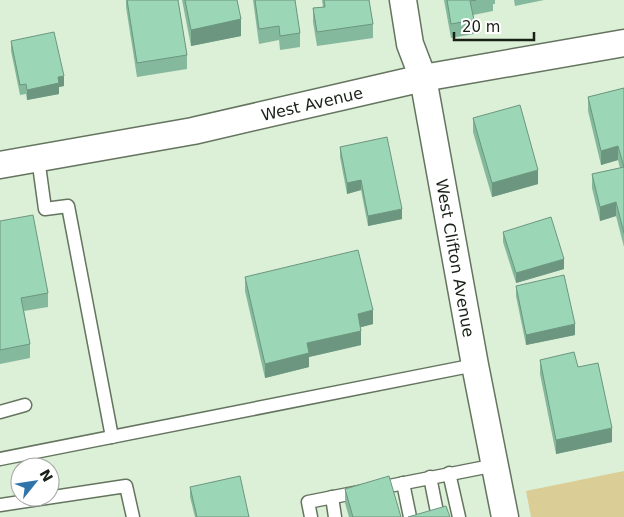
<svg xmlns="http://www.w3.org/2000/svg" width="624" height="517" viewBox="0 0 624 517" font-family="'DejaVu Sans',sans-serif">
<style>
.green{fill:#dacd95}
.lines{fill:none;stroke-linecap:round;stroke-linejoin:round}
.service-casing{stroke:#64745f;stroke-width:15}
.minor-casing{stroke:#64745f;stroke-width:29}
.service{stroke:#fff;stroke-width:12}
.minor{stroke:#fff;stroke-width:26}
.wall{fill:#85b99d}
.shaded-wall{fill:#6c967f}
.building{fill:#9bd7b6;stroke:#6c967f}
.labels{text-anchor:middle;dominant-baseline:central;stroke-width:4;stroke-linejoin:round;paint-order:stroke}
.street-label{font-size:16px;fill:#192017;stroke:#fff}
</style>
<rect width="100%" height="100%" fill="#dcefd7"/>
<polygon class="green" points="624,471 624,517 531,517 526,491"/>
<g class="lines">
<g class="service-casing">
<g id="service">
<polyline points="38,158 45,209 68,206 112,437"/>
<polyline points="0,412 25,405"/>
<polyline points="0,459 475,365"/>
<polyline points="449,473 459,517"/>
<polyline points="430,477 438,517"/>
<polyline points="403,483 410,517"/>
<polyline points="332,497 335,517"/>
<polyline points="0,505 126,486 133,517"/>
<polyline points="311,517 308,502 496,465"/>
</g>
</g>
<g class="minor-casing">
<g id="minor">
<polyline points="403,0 410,44 423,78 475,365 505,517"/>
<polyline points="0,165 193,131 423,78 624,43"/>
</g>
</g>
<use href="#service" class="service"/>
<use href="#minor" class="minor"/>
</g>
<g class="wall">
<polygon points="126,0 178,0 187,55 187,69 137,77 126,7"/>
<polygon points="182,0 237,0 241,36 191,46"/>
<polygon points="253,0 295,0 300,33 300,47 280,50 279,40 259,44"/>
<polygon points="322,0 369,0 373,24 373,38 317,46 313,22 313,8 323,7"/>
<polygon points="444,0 495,0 495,4 493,4 493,11 473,15 474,20 474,34 451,38"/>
<polygon points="514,0 544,0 515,6"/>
<polygon points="11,41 64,86 59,87 59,94 27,100 26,94 20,95 11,51"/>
<polygon points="624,88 624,247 616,216 600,221 592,188 592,174 620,168 618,160 601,165 588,111 588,97"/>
<polygon points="473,118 538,184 492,197 473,132"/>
<polygon points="340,147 402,219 368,226 361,190 347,194 340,157"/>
<polygon points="0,221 48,293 48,307 24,311 30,344 30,358 0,364"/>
<polygon points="503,232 564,269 516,283 503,242"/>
<polygon points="245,277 373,324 361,327 361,345 309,357 309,367 265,378 245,291"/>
<polygon points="516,286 575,335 526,345 516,296"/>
<polygon points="540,360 578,367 612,442 556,454 540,374"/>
<polygon points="190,487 249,517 195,517 190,497"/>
<polygon points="345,489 401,517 349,517 345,503"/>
</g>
<g class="shaded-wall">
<polygon points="241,19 241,36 191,46 191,30"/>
<polygon points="64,76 64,86 59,87 59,94 27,100 27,90 58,77"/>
<polygon points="618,146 618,160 601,165 601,151"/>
<polygon points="538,170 538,184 492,197 492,183"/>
<polygon points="361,180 361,190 347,194 347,183"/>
<polygon points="616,202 616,216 600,221 600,207"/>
<polygon points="402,209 402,219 368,226 368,216"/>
<polygon points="564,259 564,269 516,283 516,273"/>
<polygon points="373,310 373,324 358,328 358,314"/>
<polygon points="575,324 575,335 526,345 526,335"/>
<polygon points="361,331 361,345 309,357 309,367 265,378 265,364 307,343"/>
<polygon points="612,428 612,442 556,454 556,440"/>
</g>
<g class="building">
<polygon points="127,0 178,0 187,55 137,63"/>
<polygon points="185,0 237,0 241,19 191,30"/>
<polygon points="255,0 295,0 300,33 280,36 279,26 259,29"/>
<polygon points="324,0 369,0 373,24 317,32 313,8 325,7"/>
<polygon points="447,0 476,0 470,1 474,20 451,24"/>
<polygon points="54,32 64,76 58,77 59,83 27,90 26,84 20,85 11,41"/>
<polygon points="624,88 624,233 616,202 600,207 592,174 624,167 618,146 601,151 588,97"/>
<polygon points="520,105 538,170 492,183 473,118"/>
<polygon points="387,137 402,209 368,216 361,180 347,183 340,147"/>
<polygon points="33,215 48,293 21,298 30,344 0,350 0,221"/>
<polygon points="551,217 564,259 516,273 503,232"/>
<polygon points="358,250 373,310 358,314 361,331 307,343 309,353 265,364 245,277"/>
<polygon points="564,275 575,324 526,335 516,286"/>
<polygon points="574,352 578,367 598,363 612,428 556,440 540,360"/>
<polygon points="240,476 249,517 197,517 190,487"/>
<polygon points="389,476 401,517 353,517 345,489"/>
<polygon points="446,506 450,517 408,517"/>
</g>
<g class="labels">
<g class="street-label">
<text transform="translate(312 104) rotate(-13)">West Avenue</text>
<text transform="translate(455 258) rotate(80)">West Clifton Avenue</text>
</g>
</g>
<g transform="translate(35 482) rotate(60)"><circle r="24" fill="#ffffff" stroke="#a3a6a2"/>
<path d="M0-4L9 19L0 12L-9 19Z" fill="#3074a9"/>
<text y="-8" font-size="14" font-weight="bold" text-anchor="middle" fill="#192017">N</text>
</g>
<path d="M454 32v8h80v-8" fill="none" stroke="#192017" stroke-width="2.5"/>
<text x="462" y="32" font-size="15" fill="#192017" stroke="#ffffff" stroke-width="4" paint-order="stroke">20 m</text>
</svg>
